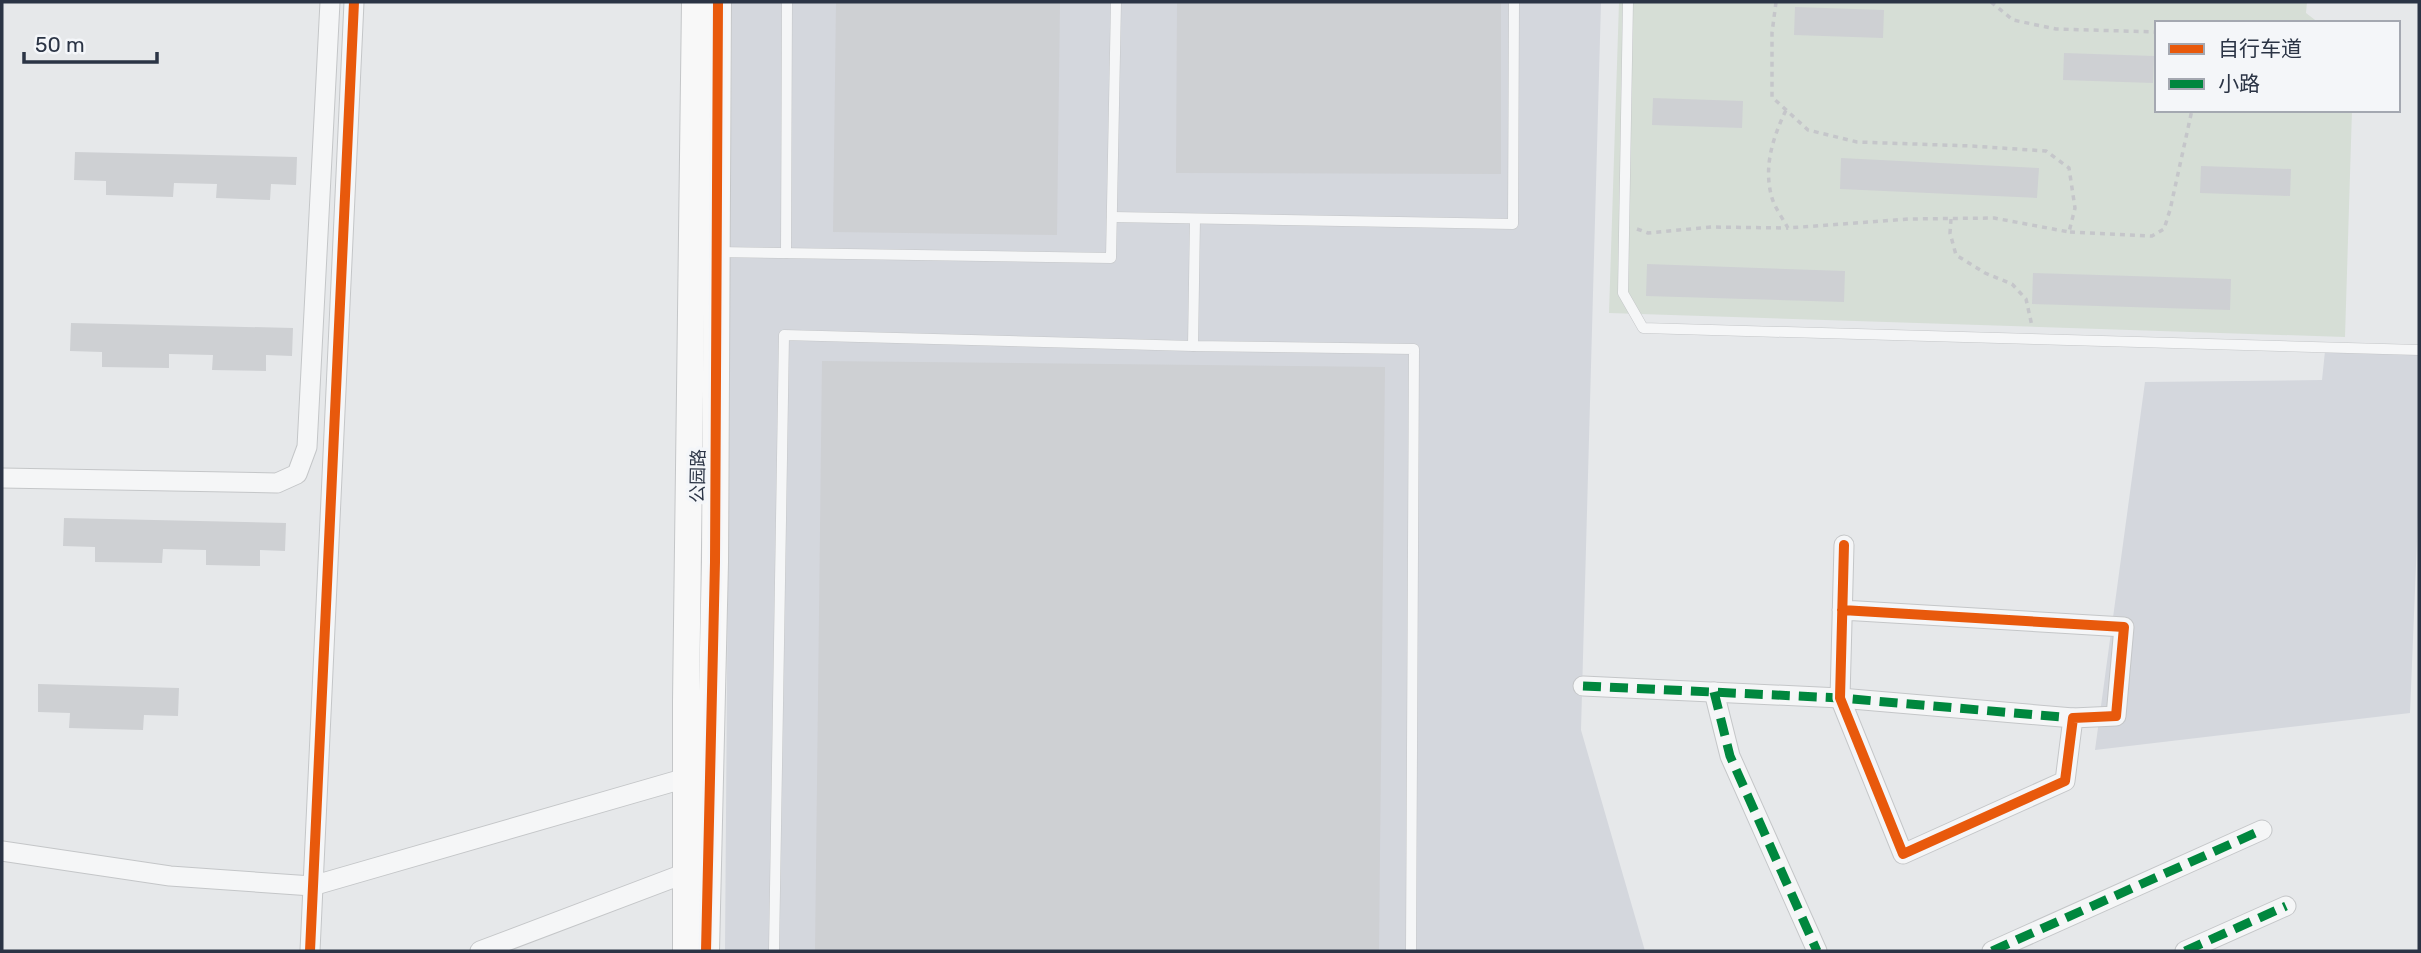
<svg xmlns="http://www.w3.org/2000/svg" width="2421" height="953" viewBox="0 0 2421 953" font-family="Rubik,'Noto Sans SC',sans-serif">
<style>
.built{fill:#d4d7dd}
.green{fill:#d6ded6}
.building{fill:#ced0d3}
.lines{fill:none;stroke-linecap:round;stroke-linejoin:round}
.lane-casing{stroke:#c4c6c8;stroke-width:11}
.street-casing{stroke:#c4c6c8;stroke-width:21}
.secondary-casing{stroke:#c4c6c8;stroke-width:28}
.path{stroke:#c5c6ca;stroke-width:3.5;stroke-dasharray:5 5;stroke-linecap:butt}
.lane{stroke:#f5f6f7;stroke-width:10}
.street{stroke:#f5f6f7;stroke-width:19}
.secondary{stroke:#f8f8f8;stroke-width:26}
.quiet{stroke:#00873e;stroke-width:9;stroke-dasharray:18 9;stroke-linecap:butt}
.cycleway-casing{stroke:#f4f6f9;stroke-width:15}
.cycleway{stroke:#e8590c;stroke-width:10}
.labels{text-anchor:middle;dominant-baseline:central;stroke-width:7;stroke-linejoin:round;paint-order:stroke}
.street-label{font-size:18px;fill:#2b3445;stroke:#f4f6f9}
</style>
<rect width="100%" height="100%" fill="#e6e8ea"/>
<g class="built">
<polygon points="732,2 1601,2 1581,730 1645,951 725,951"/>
<polygon points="2325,351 2419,352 2419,492 2410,713 2095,750 2145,382 2322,380"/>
</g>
<polygon class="green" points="1619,2 2307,2 2306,13 2319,23 2157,23 2157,110 2352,110 2345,337 1609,313"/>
<g class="building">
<polygon points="836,2 1060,2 1057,235 833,232"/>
<polygon points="1177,2 1501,2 1501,174 1176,173"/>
<polygon points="1795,7 1884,10 1883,38 1794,35"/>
<polygon points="2064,53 2154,56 2153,83 2063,80"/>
<polygon points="1653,98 1743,101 1742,128 1652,125"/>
<polygon points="75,152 297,157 296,185 271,184 270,200 216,198 217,184 174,183 173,197 106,195 106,181 74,180"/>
<polygon points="1841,158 2039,168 2037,198 1840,189"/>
<polygon points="2201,166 2291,169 2290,196 2200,193"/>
<polygon points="1647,264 1845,271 1844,302 1646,296"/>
<polygon points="2033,273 2231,279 2230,310 2032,304"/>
<polygon points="71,323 293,328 292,356 266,355 266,371 212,370 213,355 169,354 169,368 102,367 102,352 70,351"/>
<polygon points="822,361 1385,367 1379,951 815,951"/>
<polygon points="64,518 286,523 285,551 260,550 260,566 206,565 206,550 163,549 162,563 95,562 95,547 63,546"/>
<polygon points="38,684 179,688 178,716 144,715 143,730 69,728 70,713 38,712"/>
</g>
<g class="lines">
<g class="lane-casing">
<g id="lane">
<polyline points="1628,2 1623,293 1643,328 2419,350"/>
<polyline points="1112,217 1513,224 1514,2"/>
<polyline points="1195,219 1193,346 1414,349 1411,951"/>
<polyline points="717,252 1111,258 1116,2"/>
<polyline points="786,253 787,2"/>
<polyline points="774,951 784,335 1193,346"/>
</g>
</g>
<g class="street-casing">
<g id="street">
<polyline points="2,478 277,483 297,474 307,447 330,2"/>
<polyline points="1842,610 2124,627 2116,716 2073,718 2065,781 1903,854 1840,698 1844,545"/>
<polyline points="1583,686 1840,698 2073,718"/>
<polyline points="1714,692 1730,756 1817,951"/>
<polyline points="2,851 170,876 312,886 686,778"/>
<polyline points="310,951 354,2"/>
<polyline points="480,951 686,873"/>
<polyline points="1992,951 2262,830"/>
<polyline points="2185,951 2286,906"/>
</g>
</g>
<g class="secondary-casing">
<g id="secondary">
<polyline points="686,951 686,702 695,2"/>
<polyline points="706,951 715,562 718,2"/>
</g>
</g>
<g class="path">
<path d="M1776 2 1772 33V97L1808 130 1857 142 1971 146 2046 151 2069 168 2075 208 2069 232 1994 218 1909 219 1788 228C1783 219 1775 208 1772 198 1763 167 1773 137 1786 110"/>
<polyline points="1991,2 2013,20 2056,29 2157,32"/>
<polyline points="1951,219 1950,233 1956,255 1985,273 2012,284 2026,299 2032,326"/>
<polyline points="1637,229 1648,233 1711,227 1788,228"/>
<polyline points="2070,232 2152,236 2164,229 2170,210 2192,110"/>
</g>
<use href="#lane" class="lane"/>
<use href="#street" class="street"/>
<use href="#secondary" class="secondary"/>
<g class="quiet">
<polyline points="1583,686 1840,698 2073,718"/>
<polyline points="1714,692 1730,756 1817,951"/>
<polyline points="1992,951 2262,830"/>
<polyline points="2185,951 2286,906"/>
</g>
<g class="cycleway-casing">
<g id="cycleway">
<polyline points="1842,610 2124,627 2116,716 2073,718 2065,781 1903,854 1840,698 1844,545"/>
<polyline points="310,951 354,2"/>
<polyline points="706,951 715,562 718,2"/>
</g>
</g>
<use href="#cycleway" class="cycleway"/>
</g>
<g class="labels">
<g class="street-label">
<text transform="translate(698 476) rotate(-89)">公园路</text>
</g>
</g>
<rect width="2421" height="953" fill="none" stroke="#2b3445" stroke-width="7"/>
<rect x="2155" y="21" width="245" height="91" fill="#f4f6f9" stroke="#a4a8b1" stroke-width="2"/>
<rect x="2169" y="44" width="35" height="10" fill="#e8590c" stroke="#a4a8b1" stroke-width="2"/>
<text x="2218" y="56" font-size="21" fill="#2b3445">自行车道</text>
<rect x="2169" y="79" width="35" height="10" fill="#00873e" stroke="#a4a8b1" stroke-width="2"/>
<text x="2218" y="91" font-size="21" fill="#2b3445">小路</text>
<path d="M24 52v10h133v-10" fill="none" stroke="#2b3445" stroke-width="3.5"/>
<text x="35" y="52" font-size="21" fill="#2b3445" stroke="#f4f6f9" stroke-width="5" paint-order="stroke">50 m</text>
</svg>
